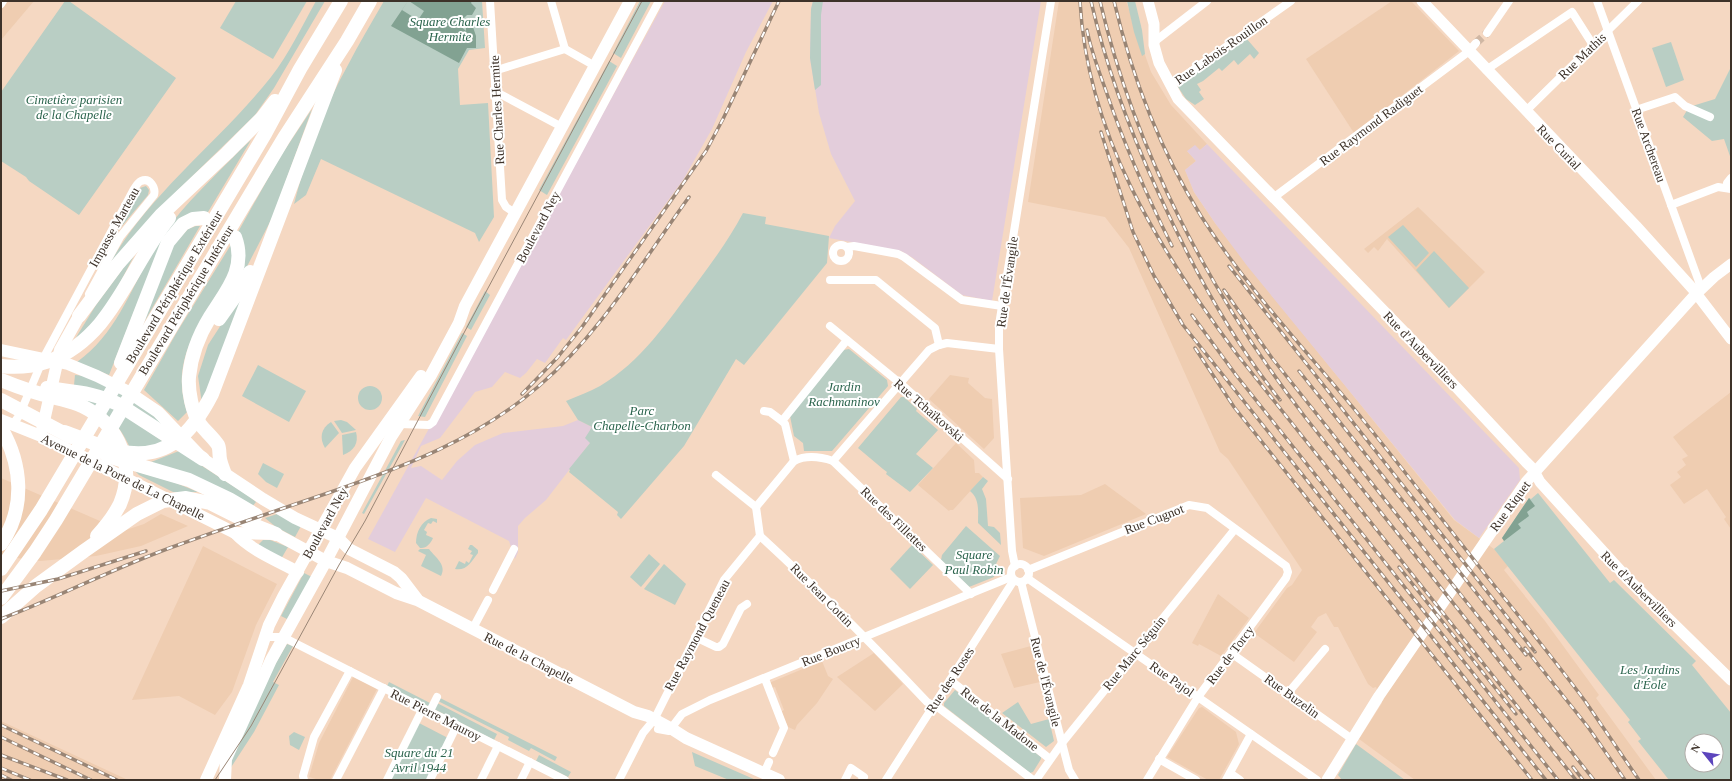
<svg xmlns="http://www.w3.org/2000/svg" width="1732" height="781" viewBox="0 0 1732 781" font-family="'Times New Roman',serif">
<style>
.built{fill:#efcdb1}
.industrial{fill:#e3cddb}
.green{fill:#b9cec4;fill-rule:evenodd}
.forest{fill:#82a292}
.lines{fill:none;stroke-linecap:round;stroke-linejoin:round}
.street-tunnel{stroke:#d0b7a3;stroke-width:8;stroke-dasharray:8 4;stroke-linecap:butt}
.street{stroke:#fff;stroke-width:8}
.secondary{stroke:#fff;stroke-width:11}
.primary{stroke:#fff;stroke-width:12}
.highway{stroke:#fff;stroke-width:14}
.tram{stroke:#998575;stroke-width:1}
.rail-casing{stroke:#998575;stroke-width:3.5}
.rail{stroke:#fff;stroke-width:2;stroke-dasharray:6;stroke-linecap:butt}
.labels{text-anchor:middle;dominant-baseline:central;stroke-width:4;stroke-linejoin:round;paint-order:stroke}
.park-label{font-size:13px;font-style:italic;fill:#2b644d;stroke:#fff}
.street-label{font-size:13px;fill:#3d3229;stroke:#fff}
</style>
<rect width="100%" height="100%" fill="#f5d8c2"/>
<g class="built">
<polygon points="1,1 34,1 1,40"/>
<polygon points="1059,1 1126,1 1151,72 1171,105 1207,144 1200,150 1187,151 1196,161 1185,170 1194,192 1215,223 1257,277 1454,520 1494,549 1508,566 1504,570 1545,621 1599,695 1596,698 1656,780 1415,780 1359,739 1382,703 1376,687 1373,688 1368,684 1338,627 1334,627 1326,613 1318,617 1311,627 1317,632 1294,662 1254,633 1287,588 1292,585 1302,570 1228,459 1220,452 1129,248 1105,217 1028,202"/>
<polygon points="1392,1 1411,1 1459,51 1354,133 1306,59"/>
<polygon points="1418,207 1485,272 1449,308 1387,239 1378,251 1374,247 1368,253 1364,249"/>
<polygon points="950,375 969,378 968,383 985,398 992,399 994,438 984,449 929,399"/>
<polygon points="1731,392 1731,529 1724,519 1726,517 1707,489 1684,504 1670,485 1681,477 1677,472 1686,465 1682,459 1688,456 1673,437"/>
<polygon points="956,443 974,460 975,473 979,473 983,477 953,510 950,510 949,511 918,485"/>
<polygon points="1,478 123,531 144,524 161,514 188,526 141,546 96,556 40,561 1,556"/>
<polygon points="1105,484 1146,514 1044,556 1023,548 1020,498 1081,495"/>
<polygon points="203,546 277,584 256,625 232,692 215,715 179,696 132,700"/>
<polygon points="1218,594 1249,618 1221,656 1199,644 1198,646 1192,643"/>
<polygon points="1031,646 1040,682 1014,688 1001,654"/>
<polygon points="874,653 903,684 875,711 837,677"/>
<polygon points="822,661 828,676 833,679 817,703 797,725 795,730 788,727 781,712 784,710 775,687 772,688 769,683"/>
<polygon points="353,677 377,689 330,780 319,780 309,777 319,743"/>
<polygon points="1202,707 1236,732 1239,744 1219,780 1208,780 1167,757 1199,708"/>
<polygon points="1,721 128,780 1,780"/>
</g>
<g class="industrial">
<polygon points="665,1 773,1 746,52 712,129 683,180 566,340 563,338 545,363 537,359 526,373 520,378 505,372 492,387 475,392 440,438 421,446 411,468 421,466 442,480 457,461 475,445 503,433 563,426 578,420 592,427 590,443 546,500 525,518 518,526 518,552 515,559 509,541 426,498 395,552 368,539"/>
<polygon points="813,1 1041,1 992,301 962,295 913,258 901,251 829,238 835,226 855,201 831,154 819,113 810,58 811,9"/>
<polygon points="1207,144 1519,468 1520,480 1479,538 1455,520 1248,267 1215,223 1194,192 1185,170 1196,161 1187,151 1195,145 1200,150"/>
</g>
<g class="green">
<polygon points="65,1 69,1 176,78 79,215 29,181 26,177 1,161 1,92"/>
<polygon points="236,1 307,1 273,59 220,28"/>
<path d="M316 1H325L274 88 255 115 174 194 106 270C148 193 218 144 271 77 289 54 302 26 316 1Z"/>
<path d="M384 1H482L485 48 469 50 458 69 460 105 488 103 494 217 479 242 475 233 321 159 306 195 294 204C306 156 324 108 348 65 359 43 372 22 384 1Z"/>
<polygon points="640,1 651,1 621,58 613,53"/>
<polygon points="813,1 823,1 821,15 821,85 815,90 810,58 811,9"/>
<polygon points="1127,1 1135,1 1142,30 1145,54 1142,56 1134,32"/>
<polygon points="1246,38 1259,53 1254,59 1250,54 1238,65 1234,60 1222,71 1219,68 1203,81 1197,84 1201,90 1199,92 1204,99 1195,105 1186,99 1178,87 1179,85"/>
<polygon points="1671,42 1684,80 1666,87 1652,48"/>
<polygon points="609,61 617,66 547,195 539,190"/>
<polygon points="1731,67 1731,159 1724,139 1712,141 1683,117 1689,107 1715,99"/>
<path d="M312 109 273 216 239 282C244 263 250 250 238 232L280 157Z"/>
<path d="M251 140 208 212 193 214 139 299 109 375 77 362C121 331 134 277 163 235 185 203 215 176 241 149Z"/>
<polygon points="146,186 149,190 148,195 116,233 140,188"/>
<path d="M743 213 766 217 765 224 829 236 827 263 744 365 736 359 684 446 621 519 617 515 618 512 569 472 570 470 569 469 590 443 585 438 592 427 578 420 566 401C577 396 589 392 600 386 641 362 668 321 696 284 713 261 730 238 743 213Z"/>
<polygon points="1403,225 1429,253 1416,267 1388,237"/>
<polygon points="196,226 200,226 143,324 171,248 188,229"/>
<path d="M232 243C232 249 234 256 233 262 231 274 222 287 215 297 192 335 172 367 187 412L178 421 144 390 177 332Z"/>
<polygon points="138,248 107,308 72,344 96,305"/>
<polygon points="1434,251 1469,288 1449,308 1416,270"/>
<polygon points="485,291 490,295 471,330 466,327"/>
<polygon points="242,299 202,404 198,376 208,345 230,311"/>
<polygon points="462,333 467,336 425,417 418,416"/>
<polygon points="849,349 887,380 888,386 832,451 804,451 803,443 794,436 790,416 843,350"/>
<polygon points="258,365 306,391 289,422 242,396"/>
<polygon points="75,375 86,376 122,390 172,431 74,385"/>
<circle cx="370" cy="398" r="12"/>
<polygon points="901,397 904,397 917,409 916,411 938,430 916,454 933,468 910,492 886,474 887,472 883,469 858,448"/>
<path d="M81 398 113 408 164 442 155 446 130 448C120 424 104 410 81 398Z"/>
<polygon points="341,420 347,422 356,430 342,433 334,421"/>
<path d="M331 422 339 433 325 448C319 438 321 428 331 422Z"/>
<path d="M356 432C359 443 354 451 343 455L342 435Z"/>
<polygon points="405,440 364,514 362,513 401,441"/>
<polygon points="179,451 250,497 256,502 251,508 151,462"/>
<polygon points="263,463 284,474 277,488 266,482 258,474"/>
<polygon points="135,471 176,483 198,492 173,492 139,475"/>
<path d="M983 477 988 481 982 489 986 499 988 526 994 527 1000 533 1001 545 978 523C978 512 980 499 970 491Z"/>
<path d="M1538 493 1610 583 1614 580 1696 661 1692 665 1731 713V780H1669L1638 741 1641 739 1628 722 1630 720 1494 549 1504 541 1502 538 1529 498 1531 499ZM1692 741H1716V765H1692Z"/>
<polygon points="277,514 301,526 295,537 276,527 265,518"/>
<path d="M431 518 437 519V523L433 521 431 524 428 523 424 530 427 532 426 535 433 538C431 543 426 549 420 548L416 543C416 532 421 522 431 518Z"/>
<polygon points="966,526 1000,556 996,564 994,577 969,587 941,560 942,555"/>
<polygon points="263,540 270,540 288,547 281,559 258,545"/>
<path d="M470 545H472L478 550V553C471 562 467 571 455 569L459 561 465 564 466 561 469 563 473 555 470 554 472 551 468 549Z"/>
<polygon points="912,545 933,565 910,589 890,569"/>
<path d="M420 549H429C436 558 447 565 441 576L421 566 426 555 418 551Z"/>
<polygon points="649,554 660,564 641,587 630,577"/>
<polygon points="664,564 686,584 675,605 644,589"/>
<polygon points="304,573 312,577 289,620 281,616"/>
<polygon points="287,644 293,646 273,682 279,685 254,732 228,772 229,764 259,692"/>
<polygon points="389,682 432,704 430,707 387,686"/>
<polygon points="955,690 1041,757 1041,759 1033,772 1030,773 944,706 944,703"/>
<polygon points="440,698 557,757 555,761 531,748 529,751 508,740 509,737 438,701"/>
<polygon points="1018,702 1031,724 1049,719 1054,741 1046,747 1002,713"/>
<polygon points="437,703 497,734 494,740 434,709"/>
<polygon points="419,723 448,738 427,780 390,780"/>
<polygon points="294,732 305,737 299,750 290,745 289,736"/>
<polygon points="1356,744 1405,780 1342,780 1338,775"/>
<polygon points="692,752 756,780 729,780 695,766"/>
<polygon points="539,755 571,772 568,777 536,761"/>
</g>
<g class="forest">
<polygon points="408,1 402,10 418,20 424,11 409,1 472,1 471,3 476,8 472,15 467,15 463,19 461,18 458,21 458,24 466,31 466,22 472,24 476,36 476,48 467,48 459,63 391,26"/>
<polygon points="1529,498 1535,506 1527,512 1529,516 1518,524 1521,528 1504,541 1502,538"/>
</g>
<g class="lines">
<polyline class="street-tunnel" points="1476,43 1487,33"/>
<g class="street">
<polyline points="490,1 502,200 506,207 515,213"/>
<polyline points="551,1 565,49"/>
<polyline points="1597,1 1699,282 1700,289"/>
<polyline points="1,4 3,1"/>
<polyline points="1487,33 1509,1"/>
<polyline points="1154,42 1207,1"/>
<polyline points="1486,70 1572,12 1593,45"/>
<polyline points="494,71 565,49 595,66"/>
<polyline points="1170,86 1291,1"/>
<polyline points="496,94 502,95 562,127"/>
<polyline points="1636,110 1675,97 1685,106 1710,117"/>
<polyline points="1526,111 1638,1"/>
<polyline points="1729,188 1727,183 1731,178"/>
<polyline points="1273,198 1468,52 1476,43"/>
<polyline points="1671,205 1718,187 1731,189"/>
<circle cx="841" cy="253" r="8"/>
<polyline points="847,247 854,246 898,254 904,257 962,300 1002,306"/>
<polyline points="830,280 876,280 935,328 939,345"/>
<polyline points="830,326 901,384 1008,479"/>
<polyline points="764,411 770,412 782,421"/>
<path d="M13 424 19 416 43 359 134 189C136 186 138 182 141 181 150 177 156 188 154 195L120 237 89 294"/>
<polyline points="399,424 429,425 433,422 659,1"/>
<polyline points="794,461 785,424 782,421 847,340"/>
<polyline points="833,461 971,594"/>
<polyline points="716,475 756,507"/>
<path d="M756 507 794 461C806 455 821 457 833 461L929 350 939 345 947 343 999 349"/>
<polyline points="756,507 760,536"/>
<path d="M760 536C818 589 873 645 927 702L939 708 1033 780"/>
<circle cx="1020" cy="573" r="9"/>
<polyline points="1015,566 1012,551 999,349 999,325 1051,1"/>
<polyline points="1028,570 1189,505 1207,508 1286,566 1288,572 1286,578 1198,697 1147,780"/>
<polyline points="1027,578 1317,780"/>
<polyline points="1021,582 1062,743 1069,770 1075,780"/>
<polyline points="493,590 514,549"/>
<polyline points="472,630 488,600"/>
<polyline points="265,637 283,637 565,780"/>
<polyline points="695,637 716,647 719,647 723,644 741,608 747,604"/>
<polyline points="1231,653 1352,739"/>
<polyline points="765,679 784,728 773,753"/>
<polyline points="950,680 1050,759"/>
<polyline points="1288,693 1325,649"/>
<polyline points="430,711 437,697"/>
<polyline points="654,720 724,580 760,536"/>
<polyline points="658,729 669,731 682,714 710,700 1011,577"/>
<polyline points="1159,759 1196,780"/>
<polyline points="764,773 769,762"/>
<polyline points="1230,773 1240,780"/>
<polyline points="304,780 303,776 314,737 350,671"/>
<polyline points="336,780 384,688"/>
<polyline points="387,780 423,708"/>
<polyline points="430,780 457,725"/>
<polyline points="481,780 498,746"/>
<polyline points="521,780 530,762"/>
<polyline points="619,780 643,733 653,721 659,723"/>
<polyline points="845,780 851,768 864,777 862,780"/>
<polyline points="886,780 1014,580"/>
<polyline points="1036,780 1062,743 1235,529"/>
<polyline points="1226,780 1251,734"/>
</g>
<g class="secondary">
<polyline points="1148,1 1154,24 1154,45 1159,63 1178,99 1415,343 1526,462 1533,469 1540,482 1628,579 1731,680"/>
<polyline points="1422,1 1636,226 1692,288 1731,339"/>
<polyline points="1327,780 1379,696 1526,482 1693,297 1714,277 1731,264"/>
</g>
<g class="primary">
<polyline points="1,350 68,364 97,376 127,391 158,412 203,459 263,499 295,518 338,538 349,549 394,572 401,578 417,599"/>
<path d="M1 420 41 436 235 533C252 551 276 560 298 572"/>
<polyline points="42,430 60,350 79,316"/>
<polyline points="235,533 276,534 326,561 347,568 396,593 417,600 634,712 648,716 672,729 686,738 779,780"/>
<polyline points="206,780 249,685 269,625 283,597 355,468 421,376"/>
<polyline points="225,780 226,759 271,660 326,561 391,437 431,375 459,323 465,306 630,1"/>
</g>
<g class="highway">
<polyline points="79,316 117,265 161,215 227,153 262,118 275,101"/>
<polyline points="219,319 236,295 250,272"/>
<polyline points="121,363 168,242 183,224 193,219 204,218"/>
<path d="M1 366C17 368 34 366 49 361 113 337 129 267 169 218"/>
<path d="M1 380C18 387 35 393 53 397 63 400 73 402 82 406 119 424 136 466 120 504 114 516 106 526 97 536"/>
<path d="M47 388C73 392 93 392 118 404L203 459"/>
<polyline points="1,400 71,437"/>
<path d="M1 428C22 464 26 508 1 544"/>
<path d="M64 432C82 438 100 447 119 451 167 462 192 433 212 394L335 70"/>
<polyline points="107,456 189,480 229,499 256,515"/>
<path d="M225 474C223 469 221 464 220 459 219 454 220 449 218 445 213 437 205 431 200 424 192 412 188 391 189 377 191 355 199 335 210 317 226 291 247 269 235 237"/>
<polyline points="1,569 41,510 265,134 300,69 341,1"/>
<polyline points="1,598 35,552 56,520 284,138 347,41 370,1"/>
<polyline points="1,617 36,586 84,551 137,514 163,501 186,498 210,503 256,526 276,534"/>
</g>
<polyline class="tram" points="215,780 251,726 339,565 365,521 465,331 642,1"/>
<g class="rail-casing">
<g id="rail">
<path d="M1080 1C1087 135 1158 248 1236 353L1576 780"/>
<path d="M1091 1C1106 67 1130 131 1158 192 1191 265 1230 337 1280 400"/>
<path d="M1100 1C1135 152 1211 295 1305 417L1594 780"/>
<path d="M1114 1C1132 77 1160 150 1201 216 1248 290 1309 353 1364 421 1405 472 1445 523 1485 574 1519 616 1553 658 1585 701 1603 727 1621 754 1639 780"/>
<path d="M1087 30C1091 51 1099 71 1106 91 1124 144 1147 196 1172 246"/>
<polyline points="1101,132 1133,232 1154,276 1183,325 1546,780"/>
<polyline points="1229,266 1535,652"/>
<polyline points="1224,290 1272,358 1520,669"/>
<polyline points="1192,315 1236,375 1558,780"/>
<polyline points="1195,348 1234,407 1532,780"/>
<polyline points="1299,371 1526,655"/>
<polyline points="522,394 557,358 582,327 706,151 723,119 779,1"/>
<polyline points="1399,567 1516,714"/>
<polyline points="1,591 58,579 146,551"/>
<path d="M1 619C61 596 118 566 178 545 228 527 278 510 328 493 403 467 478 439 539 386 600 334 642 262 689 197"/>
<polyline points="1525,648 1588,727 1625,780"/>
<polyline points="1,725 117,780"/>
<polyline points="1,737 91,780"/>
<polyline points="1,755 67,780"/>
<polyline points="1573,767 1583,780"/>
<polyline points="1,768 30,780"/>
<polyline points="1,775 11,780"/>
</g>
</g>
<use href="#rail" class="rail"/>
</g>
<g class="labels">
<g class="park-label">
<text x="450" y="21">Square Charles<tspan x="450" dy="15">Hermite</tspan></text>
<text x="74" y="99">Cimetière parisien<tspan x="74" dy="15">de la Chapelle</tspan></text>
<text x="844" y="386">Jardin<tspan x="844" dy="15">Rachmaninov</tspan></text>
<text x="642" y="410">Parc<tspan x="642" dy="15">Chapelle-Charbon</tspan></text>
<text x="974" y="554">Square<tspan x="974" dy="15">Paul Robin</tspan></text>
<text x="1650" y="669">Les Jardins<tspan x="1650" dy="15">d'Éole</tspan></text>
<text x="419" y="752">Square du 21<tspan x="419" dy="15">Avril 1944</tspan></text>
</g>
<g class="street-label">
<text transform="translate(1221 50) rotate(-35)">Rue Labois-Rouillon</text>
<text transform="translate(1582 56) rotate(-44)">Rue Mathis</text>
<text transform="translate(497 110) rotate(-93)">Rue Charles Hermite</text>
<text transform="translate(1371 125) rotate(-37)">Rue Raymond Radiguet</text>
<text transform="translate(1649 145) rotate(70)">Rue Archereau</text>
<text transform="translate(1559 147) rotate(46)">Rue Curial</text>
<text transform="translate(114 227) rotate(-61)">Impasse Marteau</text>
<text transform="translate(538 227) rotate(-62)">Boulevard Ney</text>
<text transform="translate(1007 282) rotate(-82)">Rue de l'Évangile</text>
<text transform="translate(174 287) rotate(-59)">Boulevard Périphérique Extérieur</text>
<text transform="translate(186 300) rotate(-59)">Boulevard Périphérique Intérieur</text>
<text transform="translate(1421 350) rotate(46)">Rue d'Aubervilliers</text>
<text transform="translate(929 410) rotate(41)">Rue Tchaïkovski</text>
<text transform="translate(123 477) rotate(26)">Avenue de la Porte de La Chapelle</text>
<text transform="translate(1510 506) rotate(-54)">Rue Riquet</text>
<text transform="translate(894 519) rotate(44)">Rue des Fillettes</text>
<text transform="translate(1154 519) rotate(-21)">Rue Cugnot</text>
<text transform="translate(325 523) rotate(-61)">Boulevard Ney</text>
<text transform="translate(1639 589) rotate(45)">Rue d'Aubervilliers</text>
<text transform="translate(822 595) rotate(45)">Rue Jean Cottin</text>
<text transform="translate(697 635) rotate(-62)">Rue Raymond Queneau</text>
<text transform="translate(831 651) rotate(-22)">Rue Boucry</text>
<text transform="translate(1134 653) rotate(-51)">Rue Marc Séguin</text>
<text transform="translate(1230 655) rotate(-53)">Rue de Torcy</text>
<text transform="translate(529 658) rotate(27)">Rue de la Chapelle</text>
<text transform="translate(1172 679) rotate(35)">Rue Pajol</text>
<text transform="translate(950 680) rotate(-57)">Rue des Roses</text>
<text transform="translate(1046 682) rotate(76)">Rue de l'Évangile</text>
<text transform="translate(1292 696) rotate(36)">Rue Buzelin</text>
<text transform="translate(436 715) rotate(27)">Rue Pierre Mauroy</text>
<text transform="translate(1000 719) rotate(38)">Rue de la Madone</text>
</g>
</g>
<rect width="1732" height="781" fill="none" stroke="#3d3229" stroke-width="4"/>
<g transform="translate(1704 753) rotate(300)"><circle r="19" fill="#ffffff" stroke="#b1ada9"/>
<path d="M0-3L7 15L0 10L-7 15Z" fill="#5c45bd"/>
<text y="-6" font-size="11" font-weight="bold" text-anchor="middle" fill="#3d3229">N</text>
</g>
</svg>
